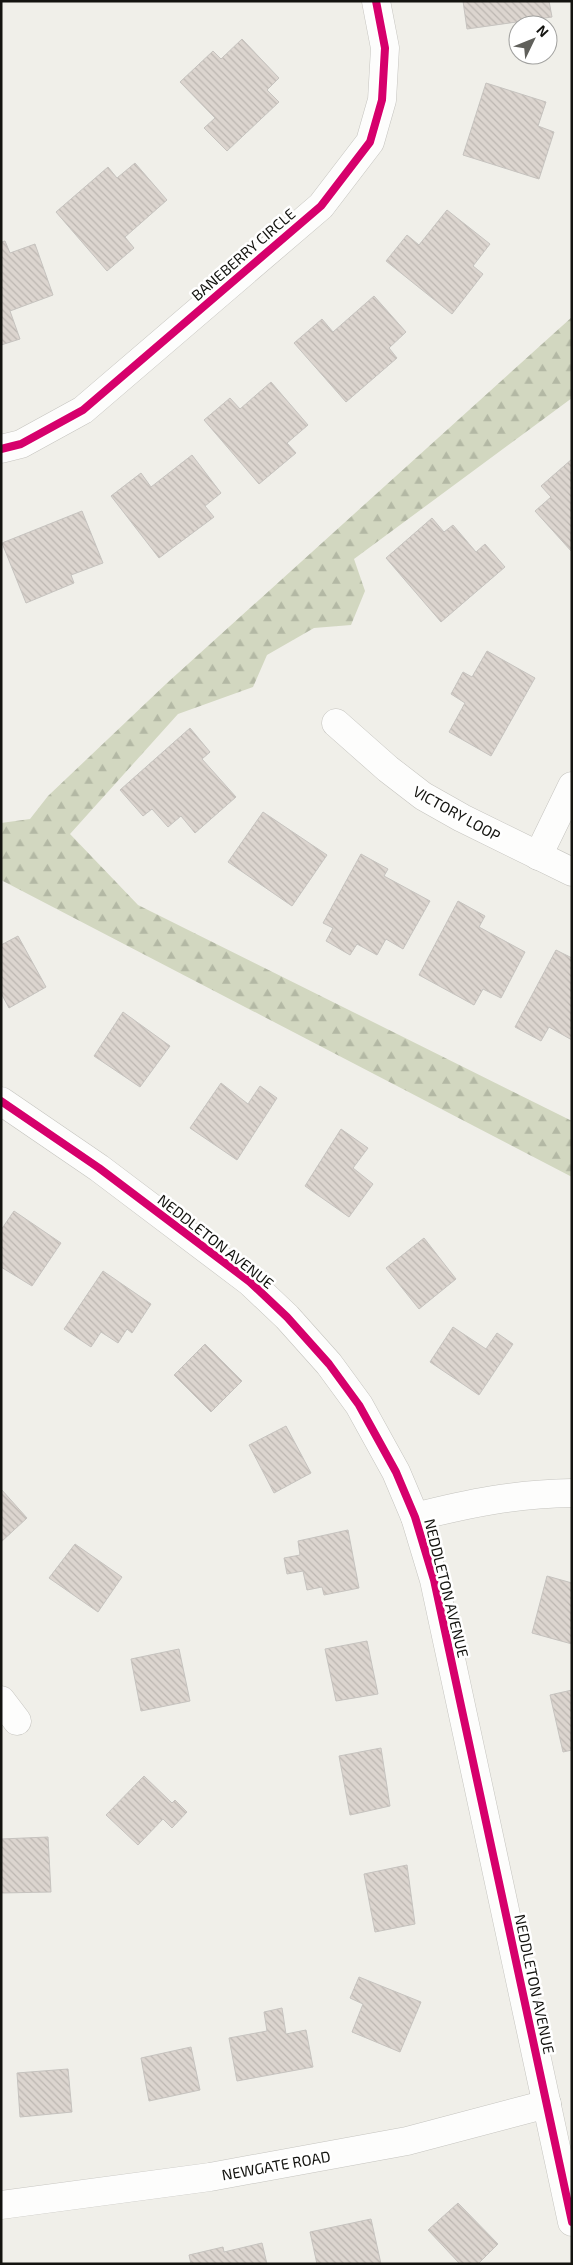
<svg xmlns="http://www.w3.org/2000/svg" width="573" height="2265" viewBox="0 0 573 2265" font-family="'Exo 2',sans-serif">
<style>
.forest{fill:url(#forest-firs)}
.building{fill:url(#building-back-hatch);stroke:#c6c3bf}
.lines{fill:none;stroke-linecap:round;stroke-linejoin:round}
.street-casing{stroke:#c5c4bf;stroke-width:29}
.street{stroke:#fdfdfc;stroke-width:28}
.cycleway-casing{stroke:#fff;stroke-width:11}
.cycleway{stroke:#d6006c;stroke-width:8}
.labels{text-anchor:middle;dominant-baseline:central;stroke-width:5;stroke-linejoin:round;paint-order:stroke}
.street-label{font-size:15px;fill:#13130f;stroke:#fff}
</style>
<defs>
<pattern id="forest-firs" width="22" height="20" patternUnits="userSpaceOnUse" patternTransform="scale(1.25)"><rect width="22" height="20" fill="#d2d7c0"/><path d="M5 1l3.5 6h-7zM16 11l3.5 6h-7z" fill="#b3b8a4"/></pattern>
<pattern id="building-back-hatch" width="6" height="6" patternUnits="userSpaceOnUse" patternTransform="scale(1.25)"><rect width="6" height="6" fill="#dcd5cf"/><path d="M-1 5l2 2M0 0l6 6M5-1l2 2" fill="none" stroke="#bcb6b1"/></pattern>
</defs>
<rect width="100%" height="100%" fill="#f0efe9"/>
<polygon class="forest" points="572,317 572,398 354,559 365,591 351,625 314,628 267,655 253,687 178,714 70,834 138,905 572,1121 572,1177 1,880 1,823 30,819 48,796 167,683"/>
<g class="building">
<polygon points="463,1 549,1 552,17 467,29"/>
<polygon points="242,39 279,78 267,90 279,102 227,151 204,128 215,118 180,82 213,51 221,59"/>
<polygon points="486,83 546,102 538,126 554,132 539,179 463,155"/>
<polygon points="135,163 167,200 125,237 134,248 107,271 56,212 108,167 117,178"/>
<polygon points="447,210 490,244 473,266 483,274 452,314 386,261 407,235 419,245"/>
<polygon points="5,241 10,253 35,244 53,295 10,311 20,339 1,345 1,242"/>
<polygon points="374,296 406,332 389,348 397,358 346,402 294,343 322,319 333,332"/>
<polygon points="271,382 308,425 287,443 296,453 259,484 204,420 230,398 240,409"/>
<polygon points="192,455 221,493 205,506 214,517 159,558 111,496 141,473 151,487"/>
<polygon points="572,459 572,552 535,511 551,497 541,486"/>
<polygon points="82,511 103,563 71,575 74,583 26,603 2,543"/>
<polygon points="432,518 444,532 453,525 476,552 485,544 505,567 441,622 386,558"/>
<polygon points="487,651 535,678 491,756 449,732 465,703 451,694 463,672 472,677"/>
<polygon points="190,728 210,752 202,759 236,797 195,833 181,816 168,827 152,809 143,816 120,790"/>
<polygon points="263,812 327,855 292,906 228,862"/>
<polygon points="361,854 388,869 384,876 430,901 403,949 386,939 377,955 357,944 350,955 326,941 333,928 323,923"/>
<polygon points="458,901 485,916 479,927 525,952 501,998 483,989 474,1005 419,975"/>
<polygon points="18,936 46,987 9,1008 1,993 1,945"/>
<polygon points="556,950 572,958 572,1040 549,1027 541,1041 515,1027"/>
<polygon points="123,1012 170,1046 140,1087 94,1056"/>
<polygon points="221,1083 248,1104 260,1086 277,1098 237,1160 190,1128"/>
<polygon points="341,1129 368,1148 353,1168 373,1184 349,1217 305,1186"/>
<polygon points="14,1211 61,1243 32,1286 1,1267 1,1230"/>
<polygon points="424,1238 456,1279 419,1309 386,1268"/>
<polygon points="103,1271 151,1304 132,1333 127,1329 118,1343 101,1332 91,1347 64,1329"/>
<polygon points="453,1327 486,1349 497,1333 513,1344 479,1395 430,1362"/>
<polygon points="205,1344 242,1381 211,1412 174,1375"/>
<polygon points="286,1426 311,1473 274,1493 249,1445"/>
<polygon points="1,1489 27,1518 1,1542"/>
<polygon points="348,1530 359,1588 324,1595 322,1587 307,1590 303,1571 287,1574 284,1558 300,1555 298,1541"/>
<polygon points="75,1544 122,1577 98,1612 49,1578"/>
<polygon points="547,1576 572,1583 572,1644 532,1633"/>
<polygon points="367,1641 378,1694 336,1701 325,1649"/>
<polygon points="179,1649 190,1701 141,1711 131,1659"/>
<polygon points="572,1690 572,1750 563,1752 550,1695"/>
<polygon points="381,1748 390,1806 350,1815 339,1756"/>
<polygon points="144,1776 172,1803 175,1800 187,1812 172,1828 163,1819 138,1845 106,1815"/>
<polygon points="48,1837 51,1892 1,1893 1,1839"/>
<polygon points="407,1865 415,1924 375,1932 364,1874"/>
<polygon points="359,1977 421,2002 400,2052 352,2032 363,2004 350,1998"/>
<polygon points="282,2008 286,2034 306,2030 313,2067 237,2081 229,2038 267,2031 264,2012"/>
<polygon points="191,2047 200,2090 149,2101 141,2058"/>
<polygon points="68,2069 72,2112 20,2117 17,2073"/>
<polygon points="458,2203 498,2244 478,2264 460,2264 428,2230"/>
<polygon points="371,2219 381,2264 317,2264 310,2232"/>
<polygon points="262,2243 267,2264 191,2264 189,2255 223,2247 224,2252"/>
</g>
<g class="lines">
<g class="street-casing">
<g id="street">
<polyline points="1,449 21,444 83,410 321,206 370,142 382,100 385,48 376,1"/>
<polyline points="336,723 388,769 423,796 462,818 572,872"/>
<polyline points="538,856 572,786"/>
<polyline points="1,1101 99,1168 250,1282 287,1317 329,1364 359,1405 396,1472 415,1517 434,1580 572,2222"/>
<path d="M415 1517C470 1503 515 1494 572 1493"/>
<polyline points="1,1700 17,1721"/>
<polyline points="1,2205 210,2177 407,2141 547,2104"/>
</g>
</g>
<use href="#street" class="street"/>
<g class="cycleway-casing">
<g id="cycleway">
<polyline points="1,449 21,444 83,410 321,206 370,142 382,100 385,48 376,1"/>
<polyline points="1,1101 99,1168 250,1282 287,1317 329,1364 359,1405 396,1472 415,1517 434,1580 572,2222"/>
</g>
</g>
<use href="#cycleway" class="cycleway"/>
</g>
<g class="labels">
<g class="street-label">
<text transform="translate(243 254) rotate(-41)">BANEBERRY CIRCLE</text>
<text transform="translate(457 813) rotate(29)">VICTORY LOOP</text>
<text transform="translate(216 1241) rotate(38)">NEDDLETON AVENUE</text>
<text transform="translate(447 1588) rotate(76)">NEDDLETON AVENUE</text>
<text transform="translate(535 1984) rotate(78)">NEDDLETON AVENUE</text>
<text transform="translate(276 2165) rotate(-10)">NEWGATE ROAD</text>
</g>
</g>
<rect width="573" height="2265" fill="none" stroke="#13130f" stroke-width="5"/>
<g transform="translate(533 40) rotate(47)"><circle r="24" fill="#ffffff" stroke="#a1a19f"/>
<path d="M0-4L9 19L0 12L-9 19Z" fill="#60605b"/>
<text y="-8" font-size="14" font-weight="bold" text-anchor="middle" fill="#13130f">N</text>
</g>
</svg>
